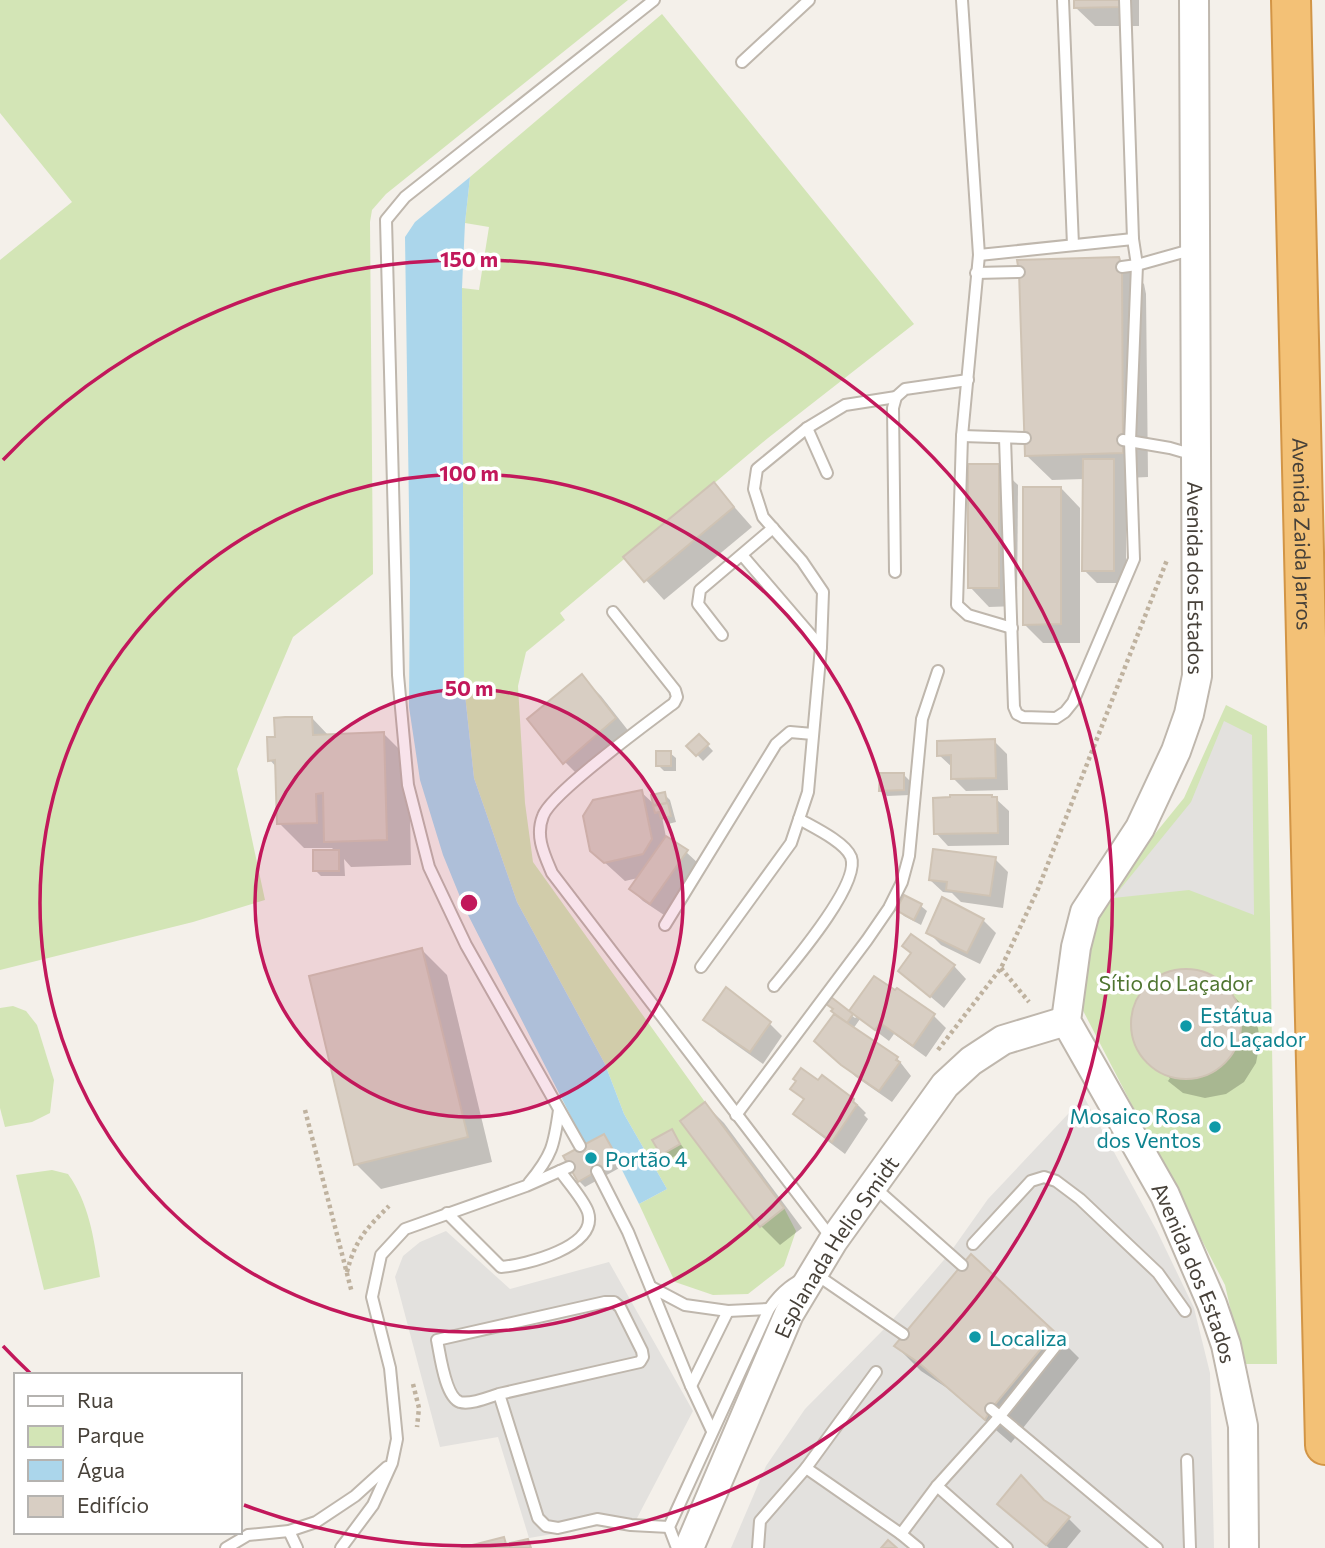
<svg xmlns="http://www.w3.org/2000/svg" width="1325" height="1548" viewBox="0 0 1325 1548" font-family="Commissioner,sans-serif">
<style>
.green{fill:#d3e5b6}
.parking{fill:#e3e1de}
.water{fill:#abd6eb}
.shadow{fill:#0003}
.building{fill:#d8cec3;stroke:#cfc3b4;stroke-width:2}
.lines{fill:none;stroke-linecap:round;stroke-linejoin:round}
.service-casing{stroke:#bfb7ad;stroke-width:14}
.tertiary-casing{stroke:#bfb7ad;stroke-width:32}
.motorway-casing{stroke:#d29546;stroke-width:42}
.path{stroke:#bfb29f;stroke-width:4.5;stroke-dasharray:3.5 3.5;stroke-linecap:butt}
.service{stroke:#fff;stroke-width:10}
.tertiary{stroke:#fff;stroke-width:28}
.motorway{stroke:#f3c176;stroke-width:38}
.ring{fill:none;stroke:#c2185b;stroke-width:3.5}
.culture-dot{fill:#0f9aa8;stroke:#fff;stroke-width:2.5}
.labels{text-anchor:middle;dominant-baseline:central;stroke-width:7;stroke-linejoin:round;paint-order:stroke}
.street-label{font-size:21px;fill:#474139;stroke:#fff}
.park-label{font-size:21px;fill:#4f7530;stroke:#fff}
.culture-label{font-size:21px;fill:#0d838f;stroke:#fff;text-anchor:start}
.centre{fill:#c2185b;stroke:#fff;stroke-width:3.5}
.ring-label{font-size:21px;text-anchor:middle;font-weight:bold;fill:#c2185b;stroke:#fff;stroke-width:7;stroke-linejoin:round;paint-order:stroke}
</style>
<rect width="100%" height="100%" fill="#f4f0ea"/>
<g class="green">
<polygon points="0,0 628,0 386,194 372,210 370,222 373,574 293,637 237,769 265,900 193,922 0,970 0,260 72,202 0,113"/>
<polygon points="662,14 914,324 768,438 560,613 565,620 526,652 518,686 525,803 533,862 705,1102 784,1208 796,1231 784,1266 748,1294 713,1295 675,1282 639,1204 667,1189 624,1114 605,1064 517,902 474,778 464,685 462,288 479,290 489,227 465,223 470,177"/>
<polygon points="1226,705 1267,726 1277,1364 1243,1364 1225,1285 1077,999 1085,945 1106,894 1184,798"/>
<polygon points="13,1006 26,1011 37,1025 54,1080 50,1113 32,1122 5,1127 0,1108 0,1008"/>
<path d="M52 1170 68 1174C90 1205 94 1240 100 1277L44 1290 16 1175Z"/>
</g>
<g class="parking">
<polygon points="1224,721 1252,735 1254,915 1189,890 1113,898 1191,802"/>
<polygon points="1084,1097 1157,1231 1194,1308 1210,1373 1214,1548 731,1548 766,1466 805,1409 888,1325 949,1254 988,1199"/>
<polygon points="446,1231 510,1289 609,1262 693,1411 636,1520 529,1538 498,1437 440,1447 395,1277 403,1256 420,1242"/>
</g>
<polygon class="water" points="470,177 465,223 462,288 464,685 474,778 517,902 605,1064 624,1114 667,1189 639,1204 604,1134 585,1144 465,909 443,855 420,780 409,707 410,578 405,237 415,222"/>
<g class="shadow">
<polygon points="1075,0 1139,0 1139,26 1095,26 1075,7"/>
<polygon points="1118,259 1144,284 1146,294 1148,477 1126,478 1126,583 1097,583 1084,570 1084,479 1052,480 1026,455"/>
<polygon points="998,466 1018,485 1017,606 989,607 970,587"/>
<polygon points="714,484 752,527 664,600 626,558"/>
<polygon points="1061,488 1080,508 1080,643 1043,643 1024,624"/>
<polygon points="582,677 601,696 634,738 584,781 565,762"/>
<polygon points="312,718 329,736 384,734 409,759 411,865 351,867 344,859 345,876 321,876 315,870 336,852 332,848 304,848 279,823 277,768 270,760 276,738"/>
<polygon points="699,736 713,751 703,761 689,746"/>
<polygon points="994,741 1007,754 1008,790 966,791 953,778 953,768 939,755"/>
<polygon points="670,753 676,758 676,771 664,771 658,765"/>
<polygon points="904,775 910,781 910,795 887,796 881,790"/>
<polygon points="641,792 655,805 653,796 664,794 670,800 676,822 668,824 662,817 666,837 686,852 699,864 664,915 643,901 631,889 638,878 625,881 592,851"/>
<polygon points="993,798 996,799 1009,811 1009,845 948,846 936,833"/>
<polygon points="995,859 1008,872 1003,908 961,902 952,893 943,892 930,880"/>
<polygon points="904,897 921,906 927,911 921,925 904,916 898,910"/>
<polygon points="943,900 983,920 996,933 980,964 941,945 928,932"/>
<polygon points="422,950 447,975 492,1162 381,1189 356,1164"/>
<polygon points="913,954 954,966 966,979 944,1008 900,971"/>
<polygon points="1190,971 1206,974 1226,988 1245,1008 1258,1028 1260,1042 1256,1063 1244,1082 1226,1094 1205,1098 1183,1093 1164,1078 1168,1081 1170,1078 1158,1069 1158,1072 1146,1060 1134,1039 1132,1024 1138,1001 1153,982 1167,974"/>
<polygon points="897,990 934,1016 946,1028 926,1057 894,1034 889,1041 860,1019 853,1029 897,1058 911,1076 892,1102 856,1077 816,1040 836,1014 831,1000 855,1018"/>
<polygon points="706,1019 770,1024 782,1036 763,1064 718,1032"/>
<polygon points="818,1082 853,1100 866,1113 864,1115 868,1119 845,1154 808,1126 796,1114 805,1101 793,1088"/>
<polygon points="705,1104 724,1123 802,1228 780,1245 761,1226"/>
<polygon points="671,1131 685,1150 668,1160 662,1154"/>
<polygon points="603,1136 609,1142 623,1166 585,1187 579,1181"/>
<polygon points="1054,1333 1079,1358 1011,1443 947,1388 921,1371 896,1346"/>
<polygon points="1046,1503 1069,1519 1081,1531 1067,1548 1049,1548 1012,1516"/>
</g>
<g class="building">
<polygon points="1074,0 1120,0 1120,7 1074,8"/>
<polygon points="1119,257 1122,267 1123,453 1025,456 1019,272 1017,260"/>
<polygon points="1083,459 1114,459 1114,571 1082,571"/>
<rect x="968" y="464" width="31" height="124"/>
<polygon points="714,482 734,507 644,582 623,557"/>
<polygon points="1023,487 1061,487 1061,624 1023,625"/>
<polygon points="582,674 616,718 563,764 527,719"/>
<polygon points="285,717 312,717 313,735 384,732 387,840 324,842 323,793 316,794 317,823 277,824 275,760 268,761 267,737 275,737 274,718"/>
<polygon points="699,734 709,744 696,756 686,746"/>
<polygon points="995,739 996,778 951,779 951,755 937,756 937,741"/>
<rect x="656" y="751" width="15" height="15"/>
<polygon points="880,773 904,773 904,790 879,791"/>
<polygon points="642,790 652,839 643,854 604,863 590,851 583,816 593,800"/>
<polygon points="665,792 667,803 653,805 651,795"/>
<polygon points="950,795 992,795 992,797 997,797 998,833 934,834 933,798 950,797"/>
<polygon points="668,803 671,816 661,819 659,812 655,813 653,806"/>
<polygon points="666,836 688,850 650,904 629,889"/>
<polygon points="933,849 996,857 990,896 946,890 947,882 929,880"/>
<rect x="313" y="850" width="26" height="21"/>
<polygon points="904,895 922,904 914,920 896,910"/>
<polygon points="942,897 984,919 967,953 926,933"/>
<polygon points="911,934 955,965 930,997 898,971 911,953 902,946"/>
<polygon points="422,948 468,1137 354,1165 309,976"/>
<circle cx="1186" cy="1024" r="55"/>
<polygon points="874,976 895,990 897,988 935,1014 913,1046 880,1023 875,1030 849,1011"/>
<polygon points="726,987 771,1022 750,1052 703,1020"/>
<polygon points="831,997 853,1014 847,1023 831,1011 833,1009 826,1004"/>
<polygon points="834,1014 898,1057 896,1060 900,1062 879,1091 841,1065 814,1041"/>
<polygon points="801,1068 818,1080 822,1075 854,1099 853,1102 857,1105 832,1142 793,1114 804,1099 790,1089 796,1081 793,1079"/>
<polygon points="705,1102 784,1208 760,1227 680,1121"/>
<polygon points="672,1129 680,1144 661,1155 652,1140"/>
<polygon points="604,1134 618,1159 578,1182 563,1156"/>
<polygon points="971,1254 1055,1332 991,1409 985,1420 919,1363 894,1346"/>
<polygon points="1021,1475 1044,1500 1070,1517 1046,1545 997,1504"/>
<polygon points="504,1537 506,1544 528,1539 531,1548 461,1548"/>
<polygon points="888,1540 897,1548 881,1548"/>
</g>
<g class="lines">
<g class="service-casing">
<g id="service">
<polyline points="962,0 979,255 962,436 957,605 968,615 1012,628"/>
<polyline points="1063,0 1073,245"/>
<polyline points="742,62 809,0"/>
<polyline points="979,255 1133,239"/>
<polyline points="1122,267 1137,265 1194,249"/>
<polyline points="976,273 1019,272"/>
<polyline points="807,428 827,473"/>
<polyline points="962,436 1025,438"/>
<polyline points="1005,438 1014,707 1017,714 1023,717 1056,718 1065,712 1073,702 1134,559 1130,441 1137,265 1133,239 1125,0"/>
<polyline points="1123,440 1170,448 1194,455"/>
<polyline points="742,555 821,647"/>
<polyline points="895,572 893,408 896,397 905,389 968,380"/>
<path d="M613 612 675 690 677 697 674 703C649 722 551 793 543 816 535 836 544 854 552 873L833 1240"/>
<polyline points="722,635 698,604 700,590 773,528"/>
<polyline points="665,925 776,744 790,732 813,734"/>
<polyline points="701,967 791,843 808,792 821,647 823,592 802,561 763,517 754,489 757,469 807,428 845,405 896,397"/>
<path d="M774 986C792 964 861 884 851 857 845 842 813 827 799 819"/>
<polyline points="736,1115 867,940 889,908 902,882 909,856 922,719 938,671"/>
<polyline points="580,1146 466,945 429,867 408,785 398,675 386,220 405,197 654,0"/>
<polyline points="597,1171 628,1232 691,1386 712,1431"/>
<path d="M529 1183C552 1155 554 1146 559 1110"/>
<polyline points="873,1186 962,1265"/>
<path d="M447 1213 501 1267C525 1265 599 1247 588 1212 584 1200 568 1182 560 1171"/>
<polyline points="973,1244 1031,1181 1044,1177 1056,1181 1080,1199 1158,1273 1185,1311"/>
<polyline points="651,1287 685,1305 728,1311 769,1309"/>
<polyline points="691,1386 728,1311"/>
<path d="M499 1394 640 1362 643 1357 642 1351 620 1307 614 1302H605L437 1340C440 1354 445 1397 460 1402 471 1405 489 1397 499 1394L538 1518 546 1526 558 1528 597 1519 631 1525 669 1527"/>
<polyline points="991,1409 1157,1548"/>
<polyline points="1187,1460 1190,1548"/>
<polyline points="806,1468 901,1534 937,1486 1000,1416 1055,1347 1047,1339"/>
<polyline points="937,1486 1007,1548"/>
<polyline points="289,1531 297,1548"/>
<polyline points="901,1534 918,1548"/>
<polyline points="226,1548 248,1535 289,1531 316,1522 355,1496 387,1467"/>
<polyline points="341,1548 373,1505 392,1463 397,1439 390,1368 372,1297 381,1255 405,1229 526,1186 569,1167"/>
<path d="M677 1548 669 1527 769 1309C782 1290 794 1282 814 1273L903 1334"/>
<polyline points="758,1548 760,1521 806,1468 876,1372"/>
</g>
</g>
<g class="tertiary-casing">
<g id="tertiary">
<path id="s1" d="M1194 0 1197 676 1189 714 1176 751 1140 828 1085 912 1076 947 1066 1021 1165 1195 1212 1304 1226 1345 1243 1426 1244 1548"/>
<path id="s2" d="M689 1548 789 1314 833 1241 945 1085 971 1061 1003 1040 1066 1021"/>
</g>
</g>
<g class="motorway-casing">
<g id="motorway">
<path id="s3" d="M1291 0 1325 1445"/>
</g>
</g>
<g class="path">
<polyline points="1001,968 1029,1002"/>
<polyline points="938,1050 1001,968 1038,889 1167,560"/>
<polyline points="305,1110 352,1293"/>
<path d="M347 1272C355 1240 366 1229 389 1206"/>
<polyline points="413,1384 419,1408 417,1427"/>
</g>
<use href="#service" class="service"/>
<use href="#tertiary" class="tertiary"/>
<use href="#motorway" class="motorway"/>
</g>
<circle cx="469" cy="903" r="214" fill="#c2185b" fill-opacity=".12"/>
<g class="ring">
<circle cx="469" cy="903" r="214"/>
<circle cx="469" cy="903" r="429"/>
<path d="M30 1373A643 643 0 0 1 3 1346M3 460A643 643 0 1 1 244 1505"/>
</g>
<g class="culture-dot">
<circle cx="1186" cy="1026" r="7"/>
<circle cx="1215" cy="1127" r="7"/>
<circle cx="591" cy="1158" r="7"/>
<circle cx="975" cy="1337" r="7"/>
</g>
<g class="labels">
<g class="street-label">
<text stroke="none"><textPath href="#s3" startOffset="534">Avenida Zaida Jarros</textPath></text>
<text stroke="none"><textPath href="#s1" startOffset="578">Avenida dos Estados</textPath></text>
<text stroke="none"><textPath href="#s2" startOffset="336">Esplanada Helio Smidt</textPath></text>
<text stroke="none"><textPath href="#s1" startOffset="1334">Avenida dos Estados</textPath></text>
</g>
<g class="park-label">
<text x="1176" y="982">Sítio do Laçador</text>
</g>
<g class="culture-label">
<text x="1200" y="1014">Estátua<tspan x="1200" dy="24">do Laçador</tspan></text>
<text x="1201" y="1115" text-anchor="end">Mosaico Rosa<tspan x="1201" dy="24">dos Ventos</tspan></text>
<text x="605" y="1158">Portão 4</text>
<text x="989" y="1337">Localiza</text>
</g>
</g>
<circle cx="469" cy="903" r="10" class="centre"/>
<g class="ring-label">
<text x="469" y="267">150 m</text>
<text x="469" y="481">100 m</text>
<text x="469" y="696">50 m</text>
</g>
<rect x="14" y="1373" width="228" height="161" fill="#ffffff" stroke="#b5b3b0" stroke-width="2"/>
<rect x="28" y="1396" width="35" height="10" fill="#ffffff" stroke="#b5b3b0" stroke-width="2"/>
<text x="77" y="1408" font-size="21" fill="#474139">Rua</text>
<rect x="28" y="1426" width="35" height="21" fill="#d3e5b6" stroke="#b5b3b0" stroke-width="2"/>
<text x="77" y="1443" font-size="21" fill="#474139">Parque</text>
<rect x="28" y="1460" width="35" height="21" fill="#abd6eb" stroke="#b5b3b0" stroke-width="2"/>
<text x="77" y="1478" font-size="21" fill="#474139">Água</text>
<rect x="28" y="1496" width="35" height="21" fill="#d8cec3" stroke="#b5b3b0" stroke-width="2"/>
<text x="77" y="1513" font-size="21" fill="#474139">Edifício</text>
</svg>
